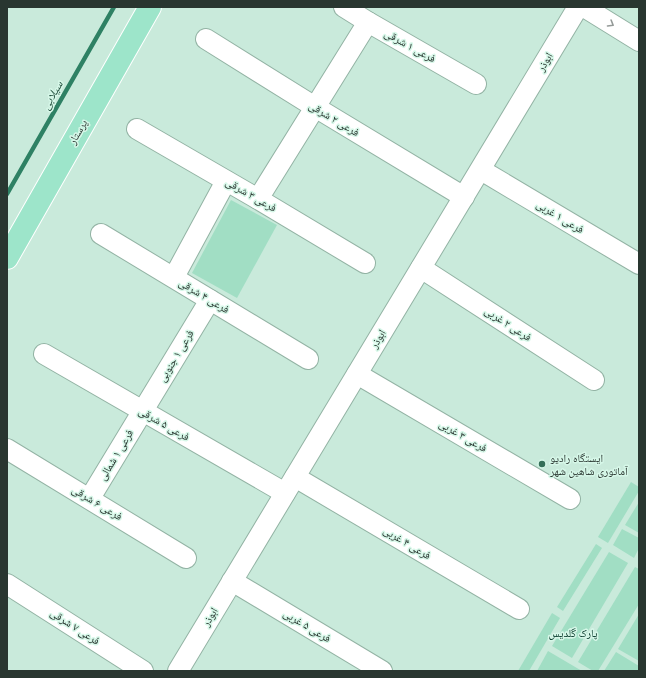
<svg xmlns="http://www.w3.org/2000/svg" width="646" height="678" viewBox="0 0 646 678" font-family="Figtree,'Noto Naskh Arabic',sans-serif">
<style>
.green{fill:#a1dec4}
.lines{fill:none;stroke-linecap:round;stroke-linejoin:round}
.stream{stroke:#2e8164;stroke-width:4.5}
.minor-casing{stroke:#93b3a4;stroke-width:22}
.major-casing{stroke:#fff;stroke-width:24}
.minor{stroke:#fff;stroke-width:20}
.major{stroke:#9de5ca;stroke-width:22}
.oneway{stroke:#949a98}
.poi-dot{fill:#346f58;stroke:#d6f7e8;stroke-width:1.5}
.labels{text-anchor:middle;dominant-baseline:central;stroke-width:3;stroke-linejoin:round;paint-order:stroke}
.street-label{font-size:11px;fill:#293630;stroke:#d6f7e8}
.poi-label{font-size:11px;fill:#293630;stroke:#d6f7e8;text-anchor:start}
.park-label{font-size:11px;fill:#013324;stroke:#d6f7e8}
.water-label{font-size:12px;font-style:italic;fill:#265341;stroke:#d6f7e8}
</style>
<rect width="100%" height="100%" fill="#c9eadb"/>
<g class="green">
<polygon points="231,200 277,225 237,298 192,273"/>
<polygon points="631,482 639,487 639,491 608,543 598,537"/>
<polygon points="639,502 639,533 625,525"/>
<polygon points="622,529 639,538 639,548 634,558 613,545"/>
<polygon points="596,544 602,548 563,611 557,607"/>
<polygon points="609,552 628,563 572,658 552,646"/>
<polygon points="635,567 639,569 639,604 598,671 593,671 578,662"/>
<polygon points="552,613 560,618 529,671 518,671"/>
<polygon points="639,614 639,661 618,649"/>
<polygon points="548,651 582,671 537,671"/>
<polygon points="616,652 639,666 639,671 604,671"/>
</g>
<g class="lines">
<polyline class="stream" points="7,194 114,7"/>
<g class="minor-casing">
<g id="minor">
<polyline points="344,7 368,22 476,84"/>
<polyline points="584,7 639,41"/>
<polyline points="206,39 315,107 464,197"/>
<polyline points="137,129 258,199 365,263"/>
<polyline points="481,170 639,264"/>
<polyline points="258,199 368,22"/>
<polyline points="101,234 308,359"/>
<polyline points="421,268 594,380"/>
<polyline points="174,277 226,181"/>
<polyline points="44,354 285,493"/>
<polyline points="357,374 570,499"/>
<polyline points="7,449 186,558"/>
<polyline points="295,477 519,609"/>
<polyline points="90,498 210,300"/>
<polyline points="232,581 382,671"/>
<polyline points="7,584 143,671"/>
<polyline points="178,671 578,7"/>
</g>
</g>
<g class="major-casing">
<polyline id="major" points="7,258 150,7"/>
</g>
<use href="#minor" class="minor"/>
<use href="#major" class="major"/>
</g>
<defs><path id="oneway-chevron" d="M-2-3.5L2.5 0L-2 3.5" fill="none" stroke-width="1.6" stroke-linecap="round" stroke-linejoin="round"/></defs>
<use class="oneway" href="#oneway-chevron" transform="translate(611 24) rotate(31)"/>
<circle class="poi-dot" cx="542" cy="464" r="4"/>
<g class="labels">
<g class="street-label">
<text transform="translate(410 46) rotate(29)">فرعی ۱ شرقی</text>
<text transform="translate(545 62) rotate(-59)">ابوذر</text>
<text transform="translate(334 119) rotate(31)">فرعی ۲ شرقی</text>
<text transform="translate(78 132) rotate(-60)">پرستار</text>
<text transform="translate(251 195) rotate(30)">فرعی ۳ شرقی</text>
<text transform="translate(560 217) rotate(31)">فرعی ۱ غربی</text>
<text transform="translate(204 296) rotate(31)">فرعی ۴ شرقی</text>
<text transform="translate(508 324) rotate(33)">فرعی ۲ غربی</text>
<text transform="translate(378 339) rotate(-59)">ابوذر</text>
<text transform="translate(176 356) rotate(-59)">فرعی ۱ جنوبی</text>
<text transform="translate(164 424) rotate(30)">فرعی ۵ شرقی</text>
<text transform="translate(463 436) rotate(30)">فرعی ۳ غربی</text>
<text transform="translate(116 455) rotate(-59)">فرعی ۱ شمالی</text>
<text transform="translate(97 503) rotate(31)">فرعی ۶ شرقی</text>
<text transform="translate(407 543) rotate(31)">فرعی ۴ غربی</text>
<text transform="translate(210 617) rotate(-59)">ابوذر</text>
<text transform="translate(307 626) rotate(31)">فرعی ۵ غربی</text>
<text transform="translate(75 627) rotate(33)">فرعی ۷ شرقی</text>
</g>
<g class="poi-label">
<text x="550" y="458">ایستگاه رادیو<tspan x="550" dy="13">آماتوری شاهین شهر</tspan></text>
</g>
<g class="park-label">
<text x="573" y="633">پارک گلدیس</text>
</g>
<g class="water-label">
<text transform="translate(52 95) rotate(-60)">سیلابی</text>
</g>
</g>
<rect width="646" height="678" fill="none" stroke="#293630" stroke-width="16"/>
</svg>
